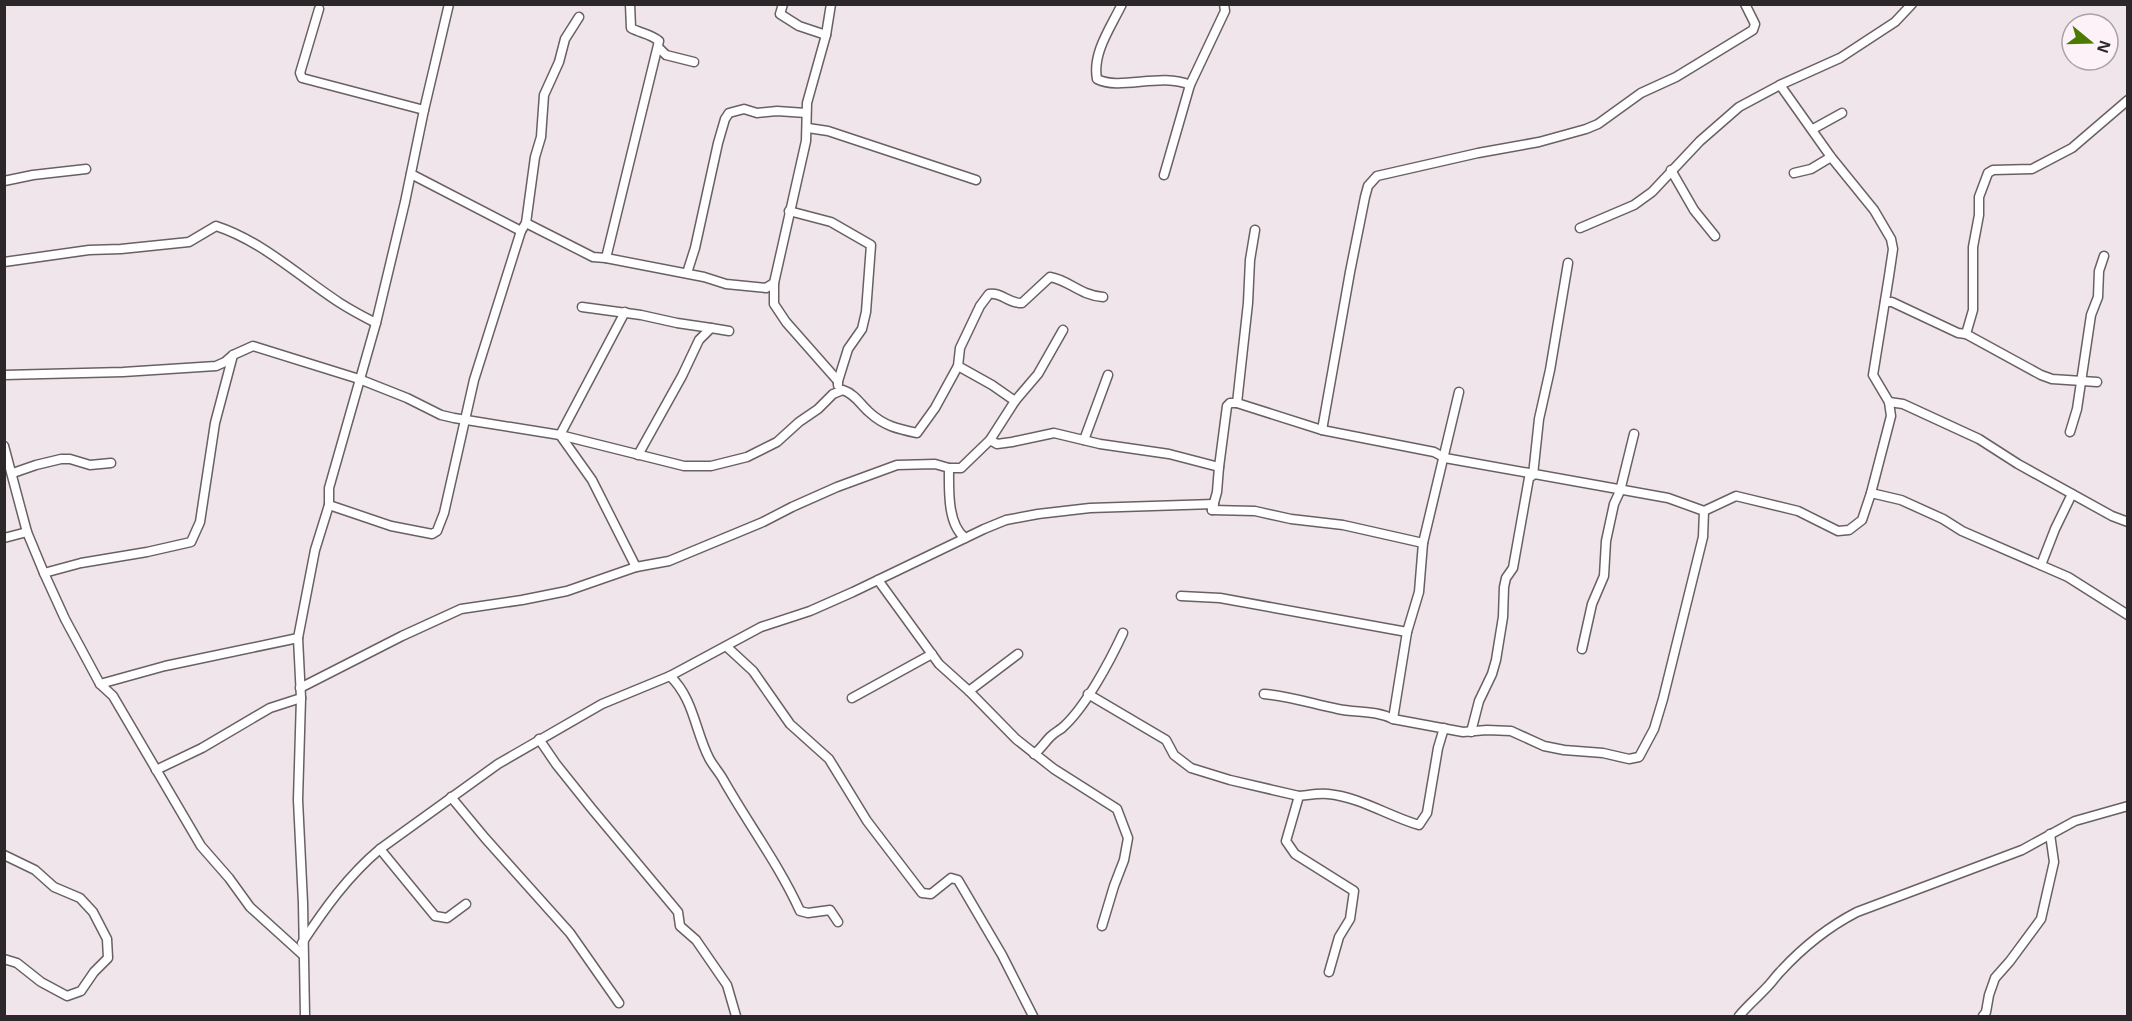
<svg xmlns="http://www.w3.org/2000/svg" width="2132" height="1021" viewBox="0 0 2132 1021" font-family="Helvetica,sans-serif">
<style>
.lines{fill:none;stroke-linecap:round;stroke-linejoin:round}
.street-casing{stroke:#696064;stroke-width:11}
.street{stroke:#fff;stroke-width:8}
</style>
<rect width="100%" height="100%" fill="#f0e5ea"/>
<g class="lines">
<g class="street-casing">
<g id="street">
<polyline points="783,4 780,14 799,26 826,35"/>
<polyline points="831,4 826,35 807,103 806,141 774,283 774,304 786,322 838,381"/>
<path d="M1122 4C1111 27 1092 53 1097 79 1120 91 1161 72 1190 85L1164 175"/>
<polyline points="319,9 300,73 302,78 424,110"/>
<polyline points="659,48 666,55 694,62"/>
<polyline points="1190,85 1225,11 1224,4"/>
<polyline points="808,128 828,131 976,180"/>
<polyline points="1813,129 1842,113"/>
<polyline points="1671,170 1694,210 1715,236"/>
<polyline points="1794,173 1811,169 1831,157"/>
<polyline points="411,174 521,231"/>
<polyline points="4,181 33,175 86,169"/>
<polyline points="789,211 831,222 871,245 866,312 862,329 848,349 838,381 838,385"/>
<path d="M526 223 593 257 606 258 659 41C651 34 640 33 631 28L630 4"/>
<polyline points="1580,228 1634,205 1652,192 1700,141 1739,107 1780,85 1840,58 1895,22 1912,4"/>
<polyline points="606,258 704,277 726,284 766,288 774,283"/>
<path d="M4 262 89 250 121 249 189 242 216 226C262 241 300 277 340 303 351 310 364 317 376 323"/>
<polyline points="687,273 695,248 718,143 725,119 729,113 744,109 757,113 777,111 806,113"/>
<polyline points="1885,302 1892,302 1958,333 1966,334 2041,375 2052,379 2097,382"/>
<polyline points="582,307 641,315 677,323 711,328"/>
<polyline points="625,312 560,435 592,480 636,567"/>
<polyline points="1966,334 1973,310 1973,247 1979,215 1979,197 1988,173 1993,170 2032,169 2072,148 2128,100"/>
<polyline points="958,366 992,385 1015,401 990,440"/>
<path d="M4 375 123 372 216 366 225 362 233 355 253 346 359 379 407 398 441 415 454 418 560 435 684 466H711L747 457 777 442 799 422 818 409 833 394 843 390C855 394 860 404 869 412 884 426 898 429 917 433L935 408 958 366 960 348 980 306 989 294C1002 292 1009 304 1022 303L1050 277C1069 280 1079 295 1103 297"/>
<polyline points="1015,401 1038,374 1063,330"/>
<polyline points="1889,402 1903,404 1979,439 2018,464 2112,516 2128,522"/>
<polyline points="1237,403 1248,303 1250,260 1255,230"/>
<polyline points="1322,430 1350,272 1365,197 1368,186 1377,176 1478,153 1539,142 1586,129 1598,124 1641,93 1676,77 1753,30 1755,24 1745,4"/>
<polyline points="2070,432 2077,409 2091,315 2098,297 2099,271 2104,256"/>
<polyline points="1084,440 1108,375"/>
<polyline points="4,446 27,532 44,573 65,619 100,684 113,696 201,846 229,878 250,907 303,955"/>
<polyline points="638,455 682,376 699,340 711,328 729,331"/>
<path d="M949 468C949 489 947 524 965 538"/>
<polyline points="13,473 36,465 61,459 70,459 90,465 111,463"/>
<polyline points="1871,493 1901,500 1943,519 1962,531 2068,577 2128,615"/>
<polyline points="329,505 391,526 432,534 437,531 444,513 474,380 521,231 526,223 535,157 541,137 544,95 559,62 565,39 579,17"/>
<polyline points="1212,510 1217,492 1219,467 1227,406 1230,403 1237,403 1322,430 1434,452 1445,458 1668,498 1704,511 1703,537 1663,699 1654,729 1639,757 1629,759 1603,753 1564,750 1544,746 1511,731 1487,730 1463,732 1393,719"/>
<polyline points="1212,510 1255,511 1291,519 1343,525 1423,543 1459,392"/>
<polyline points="1704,511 1736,496 1798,511 1838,531 1849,530 1862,520 1871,493 1891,416 1889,402 1873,375 1889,276 1893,249 1891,239 1874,210 1831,157 1780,85"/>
<polyline points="4,538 27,532"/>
<polyline points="2041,565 2055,529 2072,494"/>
<polyline points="44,573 81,563 147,552 191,542 200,522 215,423 233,355"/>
<polyline points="878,580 939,664 969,691 1016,739 1054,769 1117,809 1128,838 1124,860 1114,886 1102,926"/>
<polyline points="1181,596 1220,598 1407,632"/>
<polyline points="727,647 753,671 790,724 829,759 867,821 922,893 931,894 951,878 958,880 1002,955 1033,1016"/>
<polyline points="1582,649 1592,604 1604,576 1606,541 1614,504 1620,491 1634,434"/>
<path d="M670 676C694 699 695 731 709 758 713 766 720 773 724 781 749 825 779 865 800 911L808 913 830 910 838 922"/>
<polyline points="100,684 165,666 298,638"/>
<polyline points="300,688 402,636 461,609 522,600 567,591 636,567 669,561 763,522 792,507 837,487 897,465 935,464 949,468 961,468 990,440 997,444 1012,442 1054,433 1100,444 1169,454 1219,467"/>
<polyline points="969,691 1018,654"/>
<polyline points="1088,694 1166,740 1174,755 1191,768 1230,780 1299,796"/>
<path d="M1264 694C1289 696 1313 704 1338 709 1356 713 1376 710 1393 719L1407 632 1419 592 1423 543"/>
<polyline points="852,698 932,654"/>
<polyline points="1471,732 1479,701 1492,674 1496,660 1503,617 1504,587 1506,578 1513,568 1529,478 1533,475 1539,419 1550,370 1568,263"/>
<polyline points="539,739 556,764 592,809 678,912 680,926 696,940 727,985 736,1016"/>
<path d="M1034 754C1041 749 1045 742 1050 737 1054 733 1058 731 1062 728 1085 708 1110 661 1123 633"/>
<polyline points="156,770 202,748 270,708 301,698"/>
<polyline points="451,797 485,838 570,933 619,1003"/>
<polyline points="380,849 435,916 447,918 466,904"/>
<polyline points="4,855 35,870 54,887 80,898 93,912 107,939 108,958 94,972 81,991 67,996 41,982 17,963 4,959"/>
<path d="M302 943C325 908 348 876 380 849L498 764 602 704 670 676 761 627 810 611 853 592 984 529 1006 520 1038 514 1090 508 1214 504 1212 509"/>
<path d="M1329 972 1339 937 1350 919 1354 891 1295 854 1286 841 1299 796C1309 795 1319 793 1328 794 1360 797 1388 816 1419 825L1427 813 1438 748 1444 728"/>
<polyline points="305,1016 303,903 298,800 301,698 298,638 315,550 329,505 329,488 376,323 405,202 424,110 449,4"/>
<path d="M1739 1016C1748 1005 1758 997 1768 986 1772 982 1776 976 1780 972 1802 948 1828 927 1857 912L2022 850 2075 821 2128 806"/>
<polyline points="1983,1016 1986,1012 1989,995 1995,978 2010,961 2041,919 2054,862 2050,834"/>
</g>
</g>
<use href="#street" class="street"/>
</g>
<rect width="2132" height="1021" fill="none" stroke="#2c282a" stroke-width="12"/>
<g transform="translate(2090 42) rotate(109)"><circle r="28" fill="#fdf2f7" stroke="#a9a1a5" stroke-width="1.5"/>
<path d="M0-4.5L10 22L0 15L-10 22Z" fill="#4a7a00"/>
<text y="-9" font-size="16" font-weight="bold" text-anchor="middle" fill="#2c282a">N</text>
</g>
</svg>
